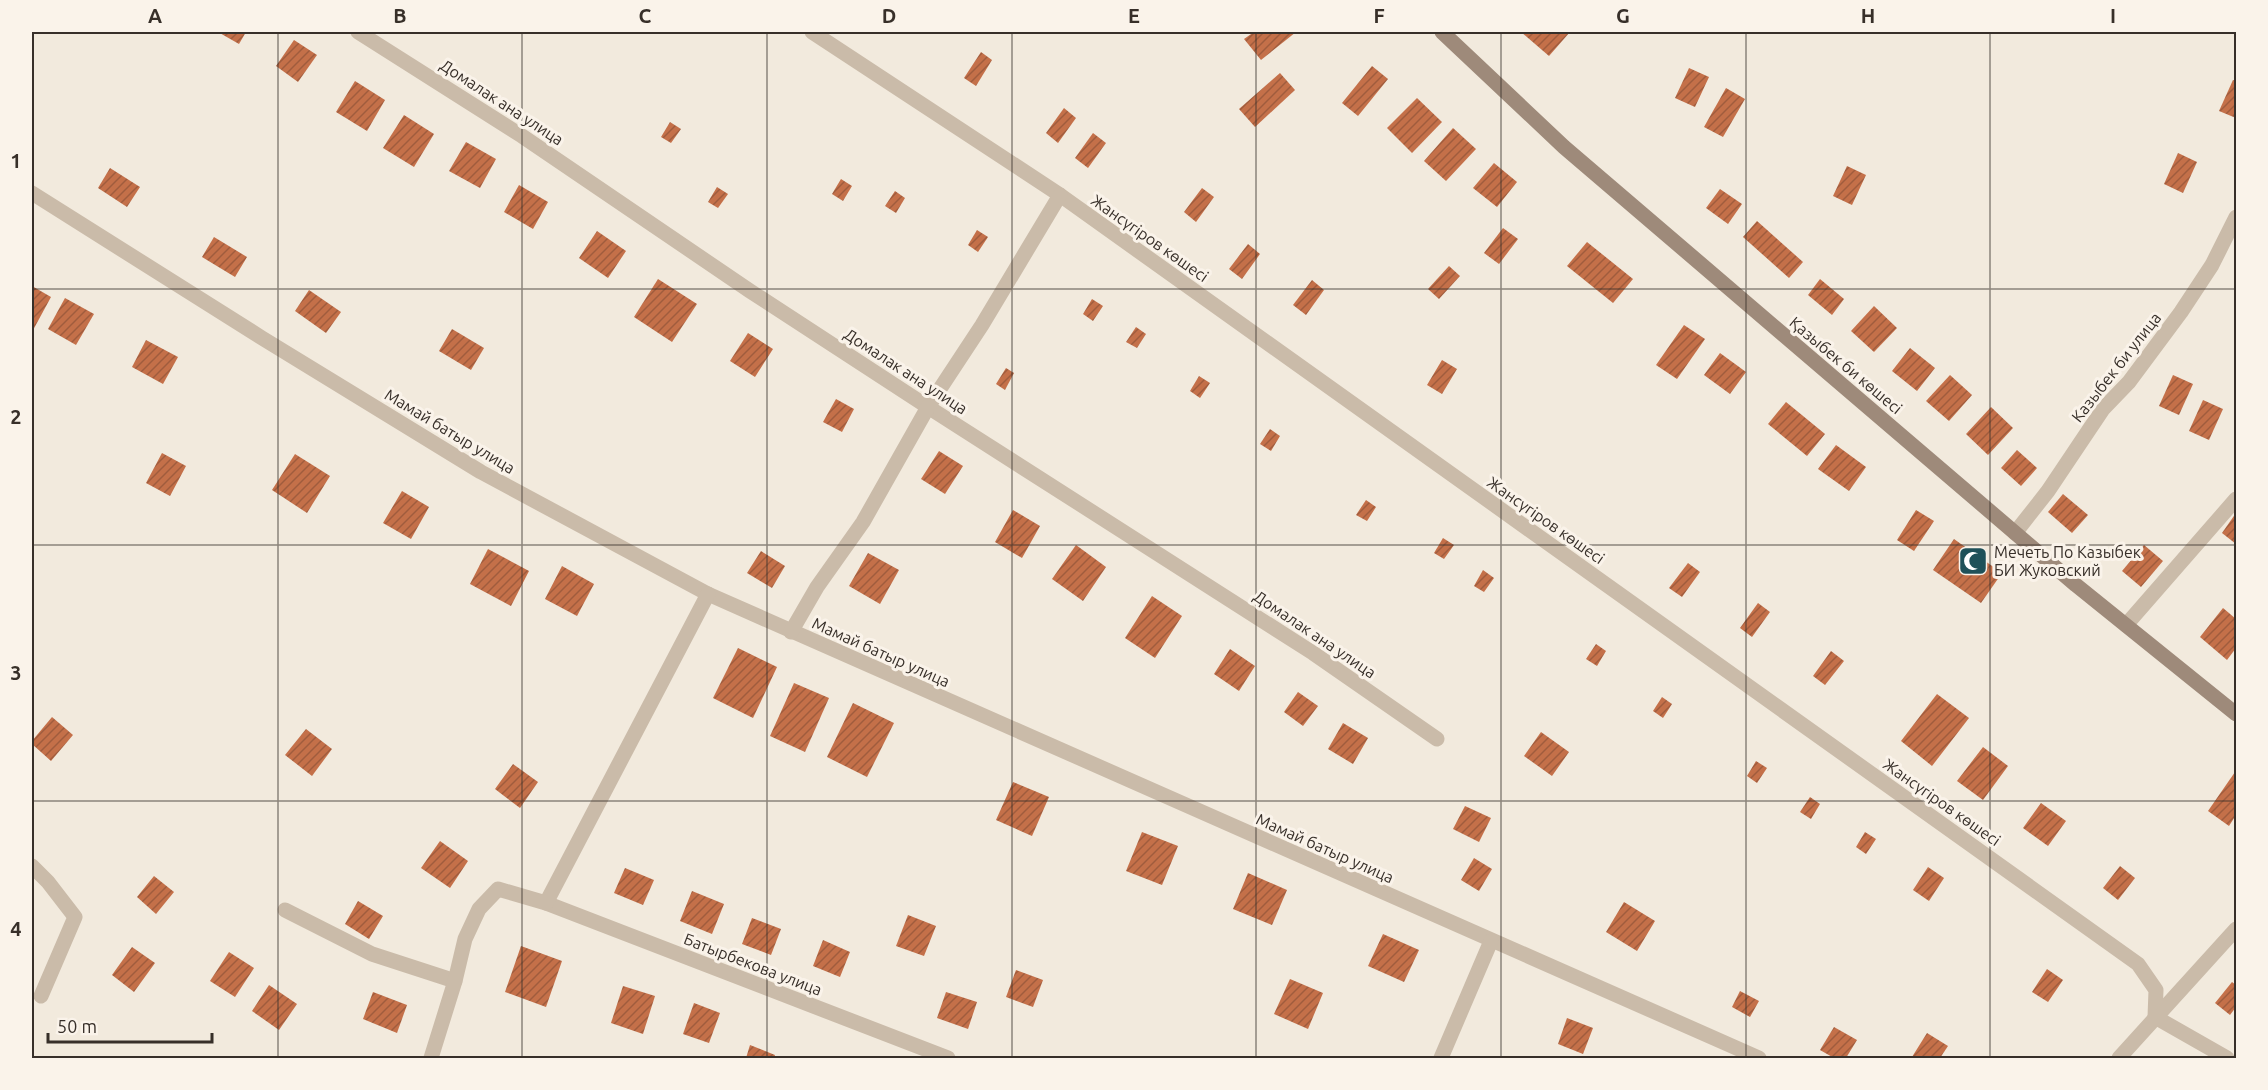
<svg xmlns="http://www.w3.org/2000/svg" width="2268" height="1090" viewBox="0 0 2268 1090" font-family="Ubuntu,sans-serif">
<style>
.building{fill:url(#building-hatch)}
.lines{fill:none;stroke-linecap:round;stroke-linejoin:round}
.street{stroke:#cabba9;stroke-width:15}
.secondary{stroke:#9e8a7a;stroke-width:15}
.grid{fill:none;stroke:#372f29;stroke-width:1.5;stroke-opacity:0.55}
.labels{text-anchor:middle;dominant-baseline:central;stroke-width:6;stroke-linejoin:round;paint-order:stroke}
.street-label{font-size:16px;fill:#372f29;stroke:#faf3ea}
.poi-label{font-size:16px;fill:#372f29;stroke:#faf3ea;text-anchor:start}
.neatline{fill:none;stroke:#372f29;stroke-width:2}
.grid-label{font-size:20px;text-anchor:middle;font-weight:bold;fill:#372f29}
</style>
<defs>
<pattern id="building-hatch" width="6" height="6" patternUnits="userSpaceOnUse" patternTransform="scale(1.5)"><rect width="6" height="6" fill="#c47049"/><path d="M-1 1l2-2M0 6l6-6M5 7l2-2" fill="none" stroke="#a05c3d"/></pattern>
</defs>
<rect width="100%" height="100%" fill="#f2eadd"/>
<g class="building">
<polygon points="218,32 246,32 239,44"/>
<polygon points="1254,32 1296,32 1261,60 1244,39"/>
<polygon points="1521,32 1570,32 1549,56"/>
<polygon points="294,40 317,55 298,82 276,66"/>
<polygon points="981,52 992,60 976,86 964,78"/>
<polygon points="1372,66 1388,79 1358,116 1342,103"/>
<polygon points="1689,68 1709,77 1695,107 1675,98"/>
<polygon points="1280,73 1295,90 1255,127 1239,109"/>
<polygon points="2233,80 2236,81 2236,118 2219,111"/>
<polygon points="355,81 385,100 367,131 336,112"/>
<polygon points="1726,88 1745,99 1723,137 1704,127"/>
<polygon points="1417,98 1442,122 1412,153 1387,128"/>
<polygon points="1064,108 1076,118 1058,143 1046,133"/>
<polygon points="404,115 434,134 414,167 383,148"/>
<polygon points="670,122 681,129 671,143 661,137"/>
<polygon points="1453,128 1476,149 1446,181 1424,161"/>
<polygon points="1093,133 1106,143 1088,168 1075,158"/>
<polygon points="466,142 496,159 480,188 449,171"/>
<polygon points="2178,153 2197,162 2183,193 2164,184"/>
<polygon points="1494,163 1517,182 1497,207 1473,188"/>
<polygon points="1847,166 1866,175 1852,205 1833,196"/>
<polygon points="110,168 140,187 127,207 98,188"/>
<polygon points="841,179 852,186 843,201 832,194"/>
<polygon points="519,185 548,202 533,229 504,212"/>
<polygon points="717,187 728,194 718,208 708,202"/>
<polygon points="1202,188 1214,197 1196,222 1184,212"/>
<polygon points="1720,189 1742,204 1728,224 1706,208"/>
<polygon points="895,191 905,198 896,213 885,206"/>
<polygon points="1757,221 1803,262 1789,278 1743,237"/>
<polygon points="1503,228 1518,239 1499,264 1484,253"/>
<polygon points="977,230 988,237 978,252 968,245"/>
<polygon points="597,231 626,251 608,278 579,258"/>
<polygon points="214,237 247,257 235,277 202,257"/>
<polygon points="1587,242 1633,279 1613,303 1567,266"/>
<polygon points="1248,244 1260,254 1242,279 1229,269"/>
<polygon points="1449,266 1460,276 1439,299 1428,289"/>
<polygon points="658,279 697,304 672,342 634,317"/>
<polygon points="1820,279 1844,299 1832,315 1808,295"/>
<polygon points="1312,280 1324,290 1306,315 1293,305"/>
<polygon points="32,286 51,297 32,332"/>
<polygon points="309,290 341,312 326,333 295,311"/>
<polygon points="65,298 94,314 76,345 48,329"/>
<polygon points="1092,299 1103,306 1093,321 1083,314"/>
<polygon points="1874,306 1897,328 1874,352 1851,331"/>
<polygon points="1684,325 1705,339 1677,379 1656,365"/>
<polygon points="1136,327 1146,334 1137,348 1126,342"/>
<polygon points="452,329 484,348 471,370 439,351"/>
<polygon points="748,333 773,349 755,377 730,361"/>
<polygon points="146,340 178,357 163,384 132,367"/>
<polygon points="1910,348 1935,368 1917,391 1892,371"/>
<polygon points="1720,353 1746,372 1730,394 1704,375"/>
<polygon points="1442,360 1457,369 1442,394 1427,385"/>
<polygon points="1006,368 1014,373 1005,390 996,384"/>
<polygon points="1950,375 1972,395 1949,421 1926,401"/>
<polygon points="2173,375 2193,384 2179,415 2159,406"/>
<polygon points="1199,376 1210,383 1200,398 1190,391"/>
<polygon points="836,399 854,409 842,432 823,422"/>
<polygon points="2203,400 2223,409 2209,440 2189,431"/>
<polygon points="1786,402 1825,434 1807,456 1768,424"/>
<polygon points="1991,407 2013,428 1988,455 1966,434"/>
<polygon points="1270,429 1280,436 1271,451 1260,444"/>
<polygon points="1836,445 1866,467 1849,491 1818,469"/>
<polygon points="2017,450 2037,468 2021,486 2001,468"/>
<polygon points="939,451 963,466 945,494 921,479"/>
<polygon points="162,453 186,466 170,496 146,483"/>
<polygon points="295,454 330,476 307,513 272,490"/>
<polygon points="402,491 429,507 411,539 383,523"/>
<polygon points="2063,494 2088,515 2072,533 2048,512"/>
<polygon points="1366,500 1376,507 1367,521 1356,515"/>
<polygon points="1013,510 1040,526 1022,558 995,542"/>
<polygon points="1916,510 1934,521 1914,551 1897,540"/>
<polygon points="2236,513 2236,544 2222,533"/>
<polygon points="1443,538 1454,545 1444,559 1434,553"/>
<polygon points="1954,539 2002,573 1981,603 1933,570"/>
<polygon points="1076,545 1106,567 1083,601 1052,579"/>
<polygon points="2144,545 2163,561 2141,587 2122,571"/>
<polygon points="488,549 529,571 511,606 470,584"/>
<polygon points="761,551 785,566 772,588 747,573"/>
<polygon points="868,553 899,570 880,604 849,586"/>
<polygon points="1688,563 1700,572 1682,597 1669,588"/>
<polygon points="562,566 594,584 577,616 545,599"/>
<polygon points="1483,570 1494,578 1484,592 1474,586"/>
<polygon points="1152,596 1182,616 1155,658 1125,638"/>
<polygon points="1758,603 1770,612 1752,637 1740,628"/>
<polygon points="2223,608 2236,619 2236,648 2227,660 2200,637"/>
<polygon points="1596,644 1606,651 1597,666 1586,659"/>
<polygon points="738,648 777,667 753,718 713,698"/>
<polygon points="1230,649 1255,666 1239,691 1214,674"/>
<polygon points="1831,651 1844,661 1825,685 1813,676"/>
<polygon points="794,683 829,698 805,752 770,736"/>
<polygon points="1298,692 1318,706 1303,726 1284,712"/>
<polygon points="1937,694 1969,718 1932,766 1901,741"/>
<polygon points="1662,697 1672,704 1663,718 1653,711"/>
<polygon points="853,703 894,723 867,777 827,757"/>
<polygon points="52,717 73,735 51,761 32,744 32,741"/>
<polygon points="1343,723 1368,738 1353,764 1328,749"/>
<polygon points="306,729 332,749 312,776 285,755"/>
<polygon points="1541,732 1569,752 1552,776 1524,756"/>
<polygon points="1983,747 2008,766 1983,800 1957,781"/>
<polygon points="1756,761 1767,768 1757,783 1747,776"/>
<polygon points="513,764 538,782 520,808 495,789"/>
<polygon points="2235,772 2236,815 2229,826 2208,811"/>
<polygon points="1013,782 1049,797 1032,836 996,820"/>
<polygon points="1810,797 1820,804 1811,819 1800,812"/>
<polygon points="2041,803 2066,821 2048,846 2023,828"/>
<polygon points="1465,806 1491,818 1479,842 1453,829"/>
<polygon points="1142,832 1178,846 1162,885 1126,871"/>
<polygon points="1865,832 1876,839 1866,854 1856,847"/>
<polygon points="440,841 468,861 450,888 421,868"/>
<polygon points="1474,858 1492,869 1479,891 1461,880"/>
<polygon points="2120,866 2135,878 2118,900 2103,888"/>
<polygon points="1928,867 1944,878 1929,901 1913,890"/>
<polygon points="625,868 654,880 643,905 614,893"/>
<polygon points="1248,873 1287,890 1272,925 1233,909"/>
<polygon points="154,876 174,892 156,914 137,897"/>
<polygon points="692,891 724,904 712,934 680,921"/>
<polygon points="358,901 383,916 369,939 345,924"/>
<polygon points="1624,902 1655,921 1637,951 1606,932"/>
<polygon points="908,915 936,926 924,956 896,946"/>
<polygon points="752,918 781,929 771,955 742,944"/>
<polygon points="1383,934 1419,950 1404,982 1368,966"/>
<polygon points="823,940 850,952 840,977 813,966"/>
<polygon points="521,946 562,961 546,1007 505,992"/>
<polygon points="132,947 155,963 134,992 112,975"/>
<polygon points="229,952 254,968 235,997 210,981"/>
<polygon points="2047,969 2063,980 2048,1002 2032,992"/>
<polygon points="1016,970 1043,980 1033,1007 1006,997"/>
<polygon points="1290,979 1323,993 1308,1029 1274,1014"/>
<polygon points="2232,982 2236,985 2236,1007 2230,1015 2215,1003"/>
<polygon points="269,985 297,1004 279,1030 252,1011"/>
<polygon points="623,986 655,996 643,1034 611,1023"/>
<polygon points="1740,991 1759,1001 1750,1017 1732,1007"/>
<polygon points="373,992 407,1005 397,1033 363,1019"/>
<polygon points="946,992 977,1002 968,1029 937,1018"/>
<polygon points="694,1003 720,1013 709,1043 683,1034"/>
<polygon points="1567,1018 1593,1028 1583,1054 1558,1044"/>
<polygon points="1834,1027 1857,1040 1846,1058 1834,1058 1820,1050"/>
<polygon points="1927,1033 1948,1046 1940,1058 1915,1058 1912,1057"/>
<polygon points="750,1045 775,1055 774,1058 746,1058"/>
</g>
<g class="lines">
<g class="street">
<polyline points="358,32 522,136 750,291 928,407 1313,653 1437,739"/>
<polyline points="812,32 1060,195 2138,964 2156,990 2155,1017 2227,1058"/>
<polyline points="32,193 262,338 481,472 708,594 1759,1058"/>
<polyline points="2015,533 2048,491 2103,409 2129,382 2181,312 2212,265 2236,217"/>
<polyline points="2126,625 2236,499"/>
<polyline points="791,632 817,587 863,522 928,407 982,325 1060,195"/>
<polyline points="32,866 48,882 75,917 41,996"/>
<polyline points="546,903 948,1058"/>
<polyline points="285,910 372,954 455,981"/>
<polyline points="431,1058 455,981 465,939 479,909 498,889 546,903 708,594"/>
<polyline points="1441,1058 1491,941"/>
<polyline points="2119,1058 2236,929"/>
</g>
<polyline class="secondary" points="1442,32 1564,147 2076,585 2236,714"/>
</g>
<path class="grid" d="M278 32V1058M522 32V1058M767 32V1058M1012 32V1058M1256 32V1058M1501 32V1058M1746 32V1058M1990 32V1058M32 289H2236M32 545H2236M32 801H2236"/>
<defs>
<g id="mosque-square" transform="scale(1.5)"><rect x="-9" y="-9" width="18" height="18" rx="4" fill="#1f5159" stroke="#faf3ea"/><path d="M3.5-4.9A6 6 0 1 0 3.5 4.9A5 5 0 1 1 3.5-4.9Z" fill="#fff"/></g>
</defs>
<g fill-rule="evenodd">
<use href="#mosque-square" x="1973" y="561"/>
</g>
<g class="labels">
<g class="street-label">
<text transform="translate(502 102) rotate(33)">Домалак ана улица</text>
<text transform="translate(1150 238) rotate(35)">Жансүгіров көшесі</text>
<text transform="translate(1846 365) rotate(40)">Қазыбек би көшесі</text>
<text transform="translate(2116 367) rotate(-52)">Казыбек би улица</text>
<text transform="translate(906 371) rotate(33)">Домалак ана улица</text>
<text transform="translate(450 431) rotate(31)">Мамай батыр улица</text>
<text transform="translate(1546 520) rotate(35)">Жансүгіров көшесі</text>
<text transform="translate(1315 634) rotate(34)">Домалак ана улица</text>
<text transform="translate(881 652) rotate(24)">Мамай батыр улица</text>
<text transform="translate(1942 802) rotate(35)">Жансүгіров көшесі</text>
<text transform="translate(1325 848) rotate(24)">Мамай батыр улица</text>
<text transform="translate(753 964) rotate(21)">Батырбекова улица</text>
</g>
<g class="poi-label">
<text x="1994" y="552">Мечеть По Казыбек<tspan x="1994" dy="18">БИ Жуковский</tspan></text>
</g>
</g>
<rect width="2268" height="1090" fill="none" stroke="#faf3ea" stroke-width="66"/>
<path d="M48 1033v9h164v-9" fill="none" stroke="#372f29" stroke-width="3"/>
<text x="57" y="1033" font-size="18" fill="#372f29" stroke="#faf3ea" stroke-width="4.5" paint-order="stroke">50 m</text>
<rect x="33" y="33" width="2202" height="1024" class="neatline"/>
<g class="grid-label">
<text x="155" y="23">A</text>
<text x="400" y="23">B</text>
<text x="645" y="23">C</text>
<text x="889" y="23">D</text>
<text x="1134" y="23">E</text>
<text x="1379" y="23">F</text>
<text x="1623" y="23">G</text>
<text x="1868" y="23">H</text>
<text x="2113" y="23">I</text>
<text x="16" y="168">1</text>
<text x="16" y="424">2</text>
<text x="16" y="680">3</text>
<text x="16" y="936">4</text>
</g>
</svg>
